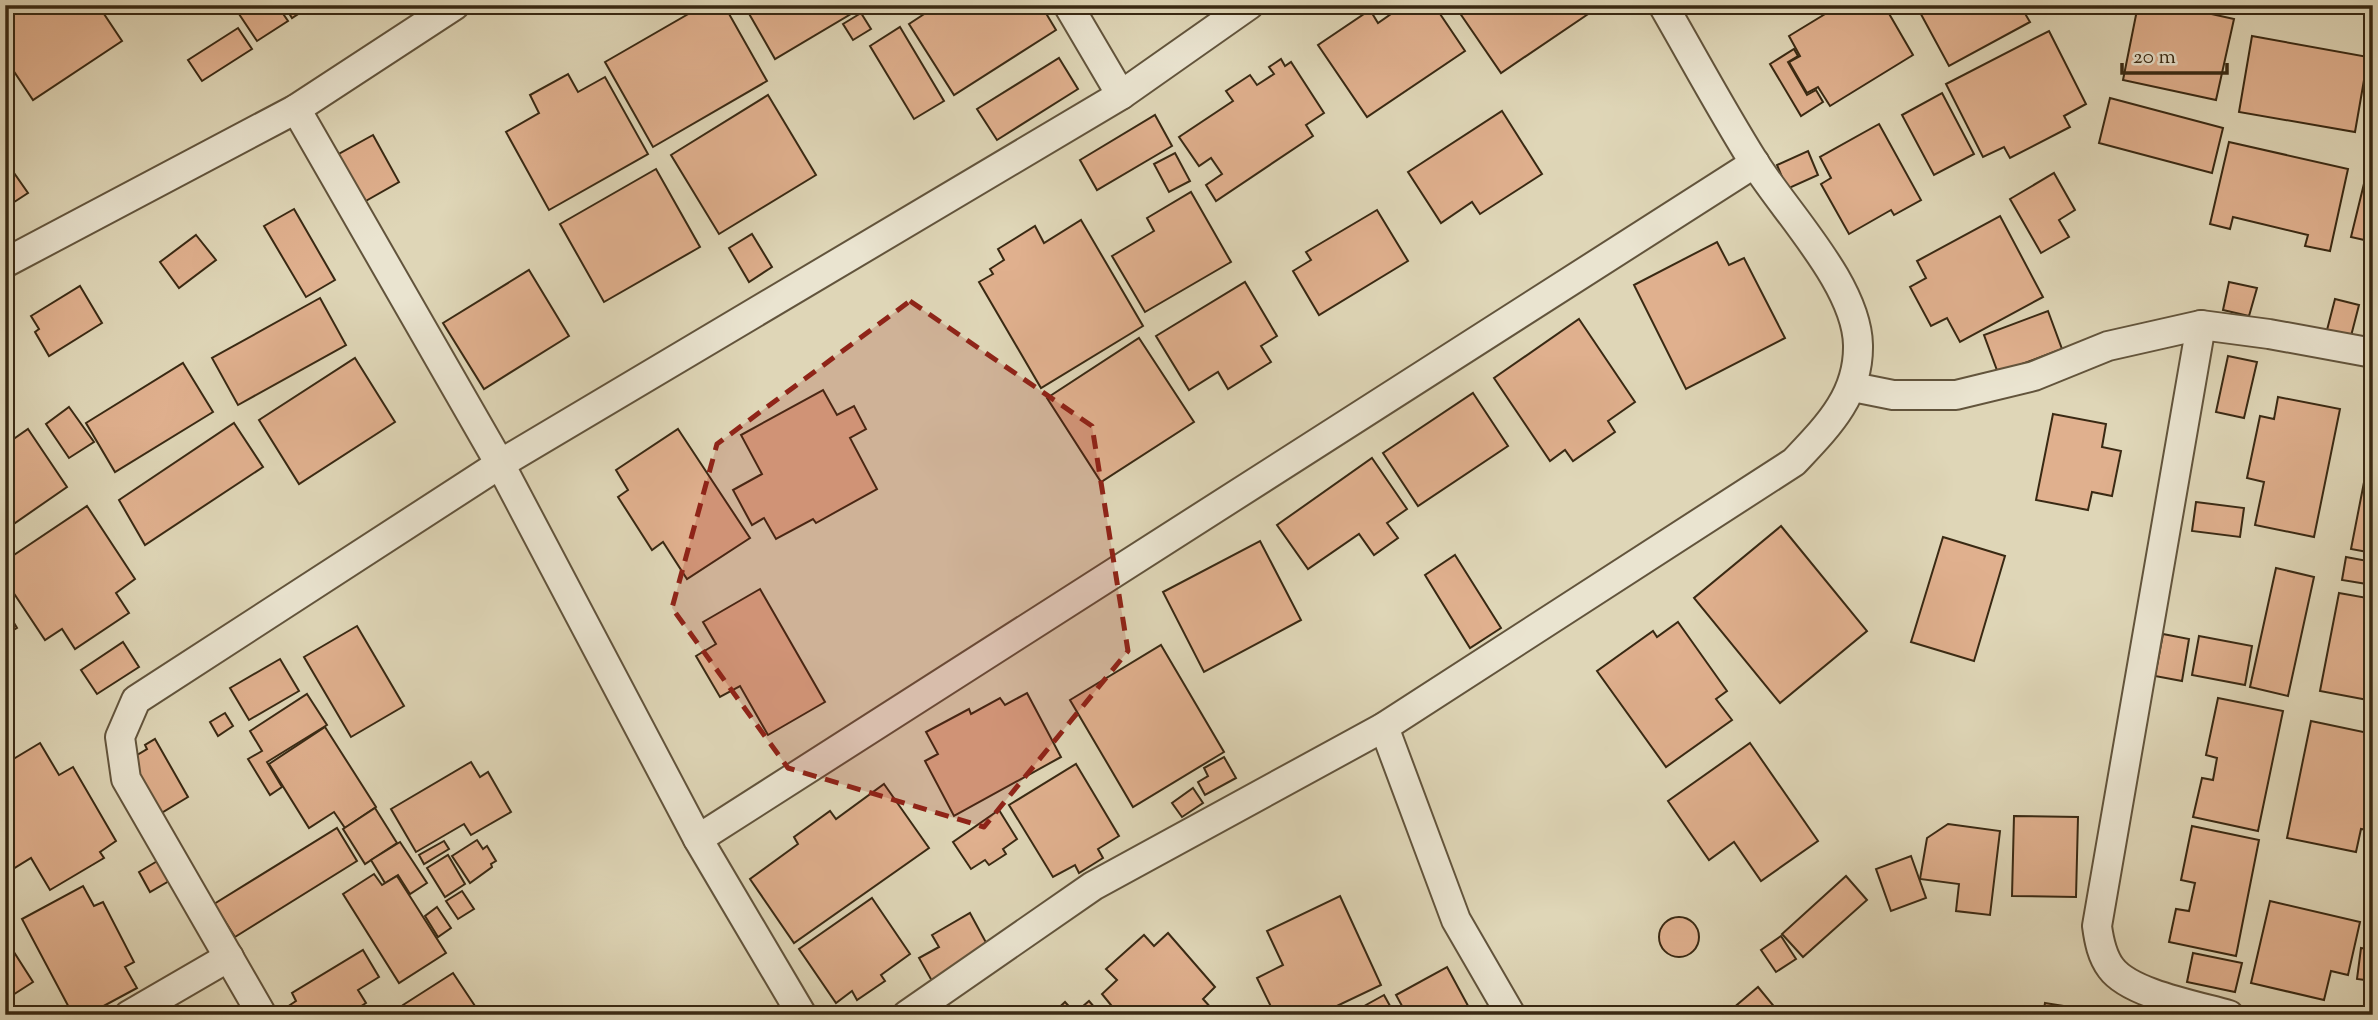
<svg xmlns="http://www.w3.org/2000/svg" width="2378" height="1020" viewBox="0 0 2378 1020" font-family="'Sorts Mill Goudy',serif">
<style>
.building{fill:#e0b08e;stroke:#392913;stroke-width:2}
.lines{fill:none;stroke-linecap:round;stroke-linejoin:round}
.street-casing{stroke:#62543c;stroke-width:32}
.street{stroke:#eae4d0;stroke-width:28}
.marked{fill:#8f2418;fill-opacity:0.2;stroke:#8f2418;stroke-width:5;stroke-dasharray:14 9;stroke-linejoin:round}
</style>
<rect width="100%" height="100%" fill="#dfd6b7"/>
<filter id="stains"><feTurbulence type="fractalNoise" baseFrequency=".00286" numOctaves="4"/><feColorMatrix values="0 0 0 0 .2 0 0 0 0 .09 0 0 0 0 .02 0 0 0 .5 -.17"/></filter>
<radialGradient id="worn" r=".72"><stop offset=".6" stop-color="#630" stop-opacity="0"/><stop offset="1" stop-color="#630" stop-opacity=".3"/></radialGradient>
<g class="building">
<polygon points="9,5 98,5 122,41 33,100 5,58 5,8"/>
<polygon points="233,5 277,5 288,21 257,41"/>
<polygon points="284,5 312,5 292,18"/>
<polygon points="704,5 724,5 767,81 653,147 605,62"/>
<polygon points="744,5 866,5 775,59"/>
<polygon points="938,5 1041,5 1056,30 954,95 909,24"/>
<polygon points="1404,5 1434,5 1465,51 1367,117 1318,45 1370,10 1378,23"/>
<polygon points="1595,5 1597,8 1501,73 1455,6"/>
<polygon points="1840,5 1884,5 1913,55 1830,106 1818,87 1807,93 1789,62 1800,56 1789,36"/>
<polygon points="1916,5 2020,5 2030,22 1949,66"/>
<polygon points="2138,5 2171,5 2234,19 2216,100 2123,80"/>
<polygon points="2257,5 2300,5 2298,13"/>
<polygon points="861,13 871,29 853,40 843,24"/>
<polygon points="900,27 944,101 914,119 870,46"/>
<polygon points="238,28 252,49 202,81 188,60"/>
<polygon points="2049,31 2086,104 2064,116 2070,127 2010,158 2004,147 1983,157 1946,84"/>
<polygon points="2252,36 2368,57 2355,132 2239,112"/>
<polygon points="1794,49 1798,56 1788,62 1807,95 1816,90 1823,102 1801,116 1770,64"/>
<polygon points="1059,58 1078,89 997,140 977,109"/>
<polygon points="1281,59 1285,66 1291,62 1324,113 1306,125 1313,136 1216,201 1206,185 1222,174 1211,158 1199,166 1179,137 1233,101 1226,91 1250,75 1257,85 1274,74 1269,67"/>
<polygon points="568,74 578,92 605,77 648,154 549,210 506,132 539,113 530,95"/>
<polygon points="1942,93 1974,154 1934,175 1902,115"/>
<polygon points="768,95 816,175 719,234 671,155"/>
<polygon points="2110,98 2223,128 2212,173 2099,143"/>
<polygon points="1502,111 1542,174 1480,214 1472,202 1441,223 1408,172"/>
<polygon points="1155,115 1172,146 1097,190 1080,160"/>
<polygon points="1879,124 1921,200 1894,215 1891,210 1849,234 1821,184 1831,178 1820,157"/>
<polygon points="373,135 399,182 364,202 337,155"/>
<polygon points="2229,142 2348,169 2330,251 2305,246 2308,235 2233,217 2230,229 2210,224"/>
<polygon points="1808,151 1818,175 1787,189 1777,165"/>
<polygon points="1175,153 1190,181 1169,192 1154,164"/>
<polygon points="5,160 28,193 5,208"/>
<polygon points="2369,163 2373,164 2373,242 2351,237"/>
<polygon points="656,169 700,247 604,302 560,224"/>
<polygon points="2054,173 2075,210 2059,220 2069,237 2041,253 2010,199"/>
<polygon points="1191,192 1231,262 1145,312 1112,256 1154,231 1147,218"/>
<polygon points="294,209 335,280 306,297 264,226"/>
<polygon points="1377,210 1408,261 1319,315 1293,271 1311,260 1306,252"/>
<polygon points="2000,216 2043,297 1960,342 1947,318 1931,326 1910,287 1926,278 1917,261"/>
<polygon points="1081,220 1143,326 1041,388 979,282 993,274 990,269 1004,260 998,249 1035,226 1044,243"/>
<polygon points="752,234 772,267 749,282 729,248"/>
<polygon points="196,235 216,260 179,288 160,262"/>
<polygon points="1717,242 1729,265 1744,258 1785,338 1686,389 1634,285"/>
<polygon points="529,270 569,336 484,389 443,323"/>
<polygon points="1245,282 1277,336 1261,346 1271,362 1228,389 1218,372 1189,390 1156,336"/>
<polygon points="2229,282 2257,288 2249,316 2223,310"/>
<polygon points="80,286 102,323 49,356 35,332 39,329 31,316"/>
<polygon points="320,298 346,345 238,405 212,358"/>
<polygon points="2335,299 2359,305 2351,336 2327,330"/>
<polygon points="2048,311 2062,349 1998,373 1984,335"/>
<polygon points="1579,319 1635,402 1608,421 1615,432 1573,461 1565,450 1550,461 1494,378"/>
<polygon points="1139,338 1194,422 1101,482 1047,398"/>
<polygon points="2228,356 2257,362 2244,418 2216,412"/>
<polygon points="355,358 395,422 299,484 259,420"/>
<polygon points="183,363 213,412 115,472 86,423"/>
<polygon points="823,390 837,415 854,406 866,429 850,438 877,489 816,523 813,519 776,539 764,518 752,525 733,490 762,474 741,435"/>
<polygon points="1473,393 1508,446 1418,506 1383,453"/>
<polygon points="2278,397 2340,409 2314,537 2255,525 2264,482 2247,478 2260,416 2274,419"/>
<polygon points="69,407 94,442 69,458 46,424"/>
<polygon points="2053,414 2106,424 2102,447 2121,451 2112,496 2092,492 2088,510 2036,500"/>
<polygon points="234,423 263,467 145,545 119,500"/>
<polygon points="28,429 67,487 5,530 5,445"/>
<polygon points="678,429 750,538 687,579 663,542 652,550 618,497 628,490 616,470"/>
<polygon points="2373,436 2373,553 2351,549"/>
<polygon points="1372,458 1407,509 1387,523 1398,538 1374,555 1359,534 1308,569 1277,525"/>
<polygon points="2196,502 2244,508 2240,537 2192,531"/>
<polygon points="87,506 135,579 116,593 129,613 75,649 62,629 45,640 5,580 5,561"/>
<polygon points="1781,526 1867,631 1780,703 1694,598"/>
<polygon points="1943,537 2005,556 1974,661 1911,642"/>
<polygon points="1260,541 1301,620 1204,672 1163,592"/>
<polygon points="1455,555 1501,628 1470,648 1425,575"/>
<polygon points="2346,557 2373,562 2373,585 2342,580"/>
<polygon points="2276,568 2314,577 2288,696 2250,687"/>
<polygon points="760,589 825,702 768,735 740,686 720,697 696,656 716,644 703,622"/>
<polygon points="2339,593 2373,599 2373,701 2320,691"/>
<polygon points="5,608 17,628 5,635"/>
<polygon points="1678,622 1727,691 1716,699 1732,720 1666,767 1597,671 1653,631 1657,637"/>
<polygon points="357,626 404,706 351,737 304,657"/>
<polygon points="2163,634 2189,639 2182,681 2155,676"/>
<polygon points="2199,636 2252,646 2245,685 2192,675"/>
<polygon points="123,642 139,667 97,694 81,670"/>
<polygon points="1161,645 1224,752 1133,807 1070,700"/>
<polygon points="280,659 299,691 249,720 230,688"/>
<polygon points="1027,693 1061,757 954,816 925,761 938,754 926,732 969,709 971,714 1000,698 1005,705"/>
<polygon points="307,694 327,725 267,762 282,787 270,795 248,759 262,751 250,731"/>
<polygon points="2218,698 2283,711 2258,831 2193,817 2202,778 2213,780 2217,758 2206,755"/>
<polygon points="225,713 233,726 218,736 210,722"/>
<polygon points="2311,721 2373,734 2370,786 2373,787 2373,831 2361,829 2356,852 2287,838"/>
<polygon points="325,727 376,807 345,828 334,812 309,828 269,764"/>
<polygon points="155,739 188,797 158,815 127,761 147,749 145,745"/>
<polygon points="40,743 59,775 73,767 116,841 100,852 104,858 50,890 31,858 8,872 5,866 5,764"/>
<polygon points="1750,743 1818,841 1761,881 1734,842 1709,860 1668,801"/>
<polygon points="1224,757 1236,778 1205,795 1198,782 1208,776 1204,768"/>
<polygon points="471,762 480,777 488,772 511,812 471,835 464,824 416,852 391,809"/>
<polygon points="1076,764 1119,836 1098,849 1103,858 1079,873 1075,865 1053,877 1009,805"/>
<polygon points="884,784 929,848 794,943 750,879 798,844 794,837 830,811 836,819"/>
<polygon points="1193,788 1203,803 1182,817 1172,803"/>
<polygon points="375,808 397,843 365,864 343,829"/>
<polygon points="999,810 1017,839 1003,849 1006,854 989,865 985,860 971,869 953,842"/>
<polygon points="2014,816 2078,817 2076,897 2012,896"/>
<polygon points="1948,824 2000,831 1990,915 1956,911 1959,884 1920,879 1927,838"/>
<polygon points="2192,826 2259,840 2236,956 2169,942 2176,909 2189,911 2195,883 2181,880"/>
<polygon points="337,828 357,861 235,937 214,904"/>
<polygon points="477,840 483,849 487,846 496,861 491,864 492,867 470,883 452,856"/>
<polygon points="444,841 449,849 424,864 419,855"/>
<polygon points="400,842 427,883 410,894 398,875 385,883 371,860"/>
<polygon points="448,855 465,884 445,897 427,868"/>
<polygon points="1911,856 1926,898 1891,911 1876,869"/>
<polygon points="164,857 176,877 150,892 139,872"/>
<polygon points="374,874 382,885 397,876 446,953 399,983 343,894"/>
<polygon points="1846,876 1867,900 1803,957 1782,934"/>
<polygon points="83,886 94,906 103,902 134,962 125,967 137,988 87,1015 73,1015 22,919"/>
<polygon points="462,891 474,909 458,919 446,901"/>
<polygon points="1340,896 1381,985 1318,1015 1275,1015 1257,978 1283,965 1267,931"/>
<polygon points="872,898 910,954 881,975 885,981 857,1000 852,991 836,1003 799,949"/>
<polygon points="2270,901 2360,922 2348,975 2331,971 2324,1000 2251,983"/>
<polygon points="437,907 451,928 438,937 425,916"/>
<polygon points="970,913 989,948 932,981 919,958 939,947 932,935"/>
<circle cx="1679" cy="937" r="20"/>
<polygon points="1168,933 1215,987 1203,999 1212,1009 1205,1015 1119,1015 1102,994 1117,980 1106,969 1144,935 1154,946"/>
<polygon points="1781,936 1796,959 1776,972 1761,950"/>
<polygon points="5,938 33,982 5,1000"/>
<polygon points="2361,948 2373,950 2373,981 2357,979"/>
<polygon points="363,950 379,977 358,990 366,1003 347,1015 275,1015 296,1001 292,993"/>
<polygon points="2193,953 2242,963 2235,992 2187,982"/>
<polygon points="1447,967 1473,1015 1407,1015 1396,995"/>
<polygon points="453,973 481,1015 409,1015 403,1005"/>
<polygon points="1758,987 1781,1015 1725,1015"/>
<polygon points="1384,995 1395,1015 1348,1015"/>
<polygon points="1089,1001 1101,1015 1051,1015 1065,1002 1075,1013"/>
<polygon points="2045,1003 2083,1009 2082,1015 2043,1015"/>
</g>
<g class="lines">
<g class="street-casing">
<g id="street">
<polyline points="1068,5 1121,95"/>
<polyline points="296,109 500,464 698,839 802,1015"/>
<polyline points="5,263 296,109 455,5"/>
<path d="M2201 325 2097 926C2099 941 2102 956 2111 968 2130 994 2198 1006 2229 1015"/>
<polyline points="1853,387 1893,395 1956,395 2034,376 2108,346 2201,325 2269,334 2373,353"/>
<polyline points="1384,727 1456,920 1511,1015"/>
<polyline points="698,839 1755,163"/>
<polyline points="129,1015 229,957"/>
<polyline points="262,1015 126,779 120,737 136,700 500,464 1121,95 1249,5"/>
<path d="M907 1015 1093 886 1384 727 1794 462C1827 427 1859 396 1858 345 1857 285 1786 213 1754 162 1722 111 1693 57 1663 5"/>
</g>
</g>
<use href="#street" class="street"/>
</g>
<path class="marked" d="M910 301 1092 426 1128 651 984 827 788 768 672 608 717 444Z"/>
<rect width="2378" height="1020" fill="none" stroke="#dfd6b7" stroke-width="28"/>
<rect x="7" y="7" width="2364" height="1006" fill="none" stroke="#392913" stroke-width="3.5"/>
<rect x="14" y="14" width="2350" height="992" fill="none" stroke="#392913" stroke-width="2"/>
<path d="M2122 63v10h105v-10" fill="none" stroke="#392913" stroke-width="3.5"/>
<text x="2133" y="63" font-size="21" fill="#392913" stroke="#eae4d0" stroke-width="5" paint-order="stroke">20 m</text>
<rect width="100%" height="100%" filter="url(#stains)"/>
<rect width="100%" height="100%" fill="url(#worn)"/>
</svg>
